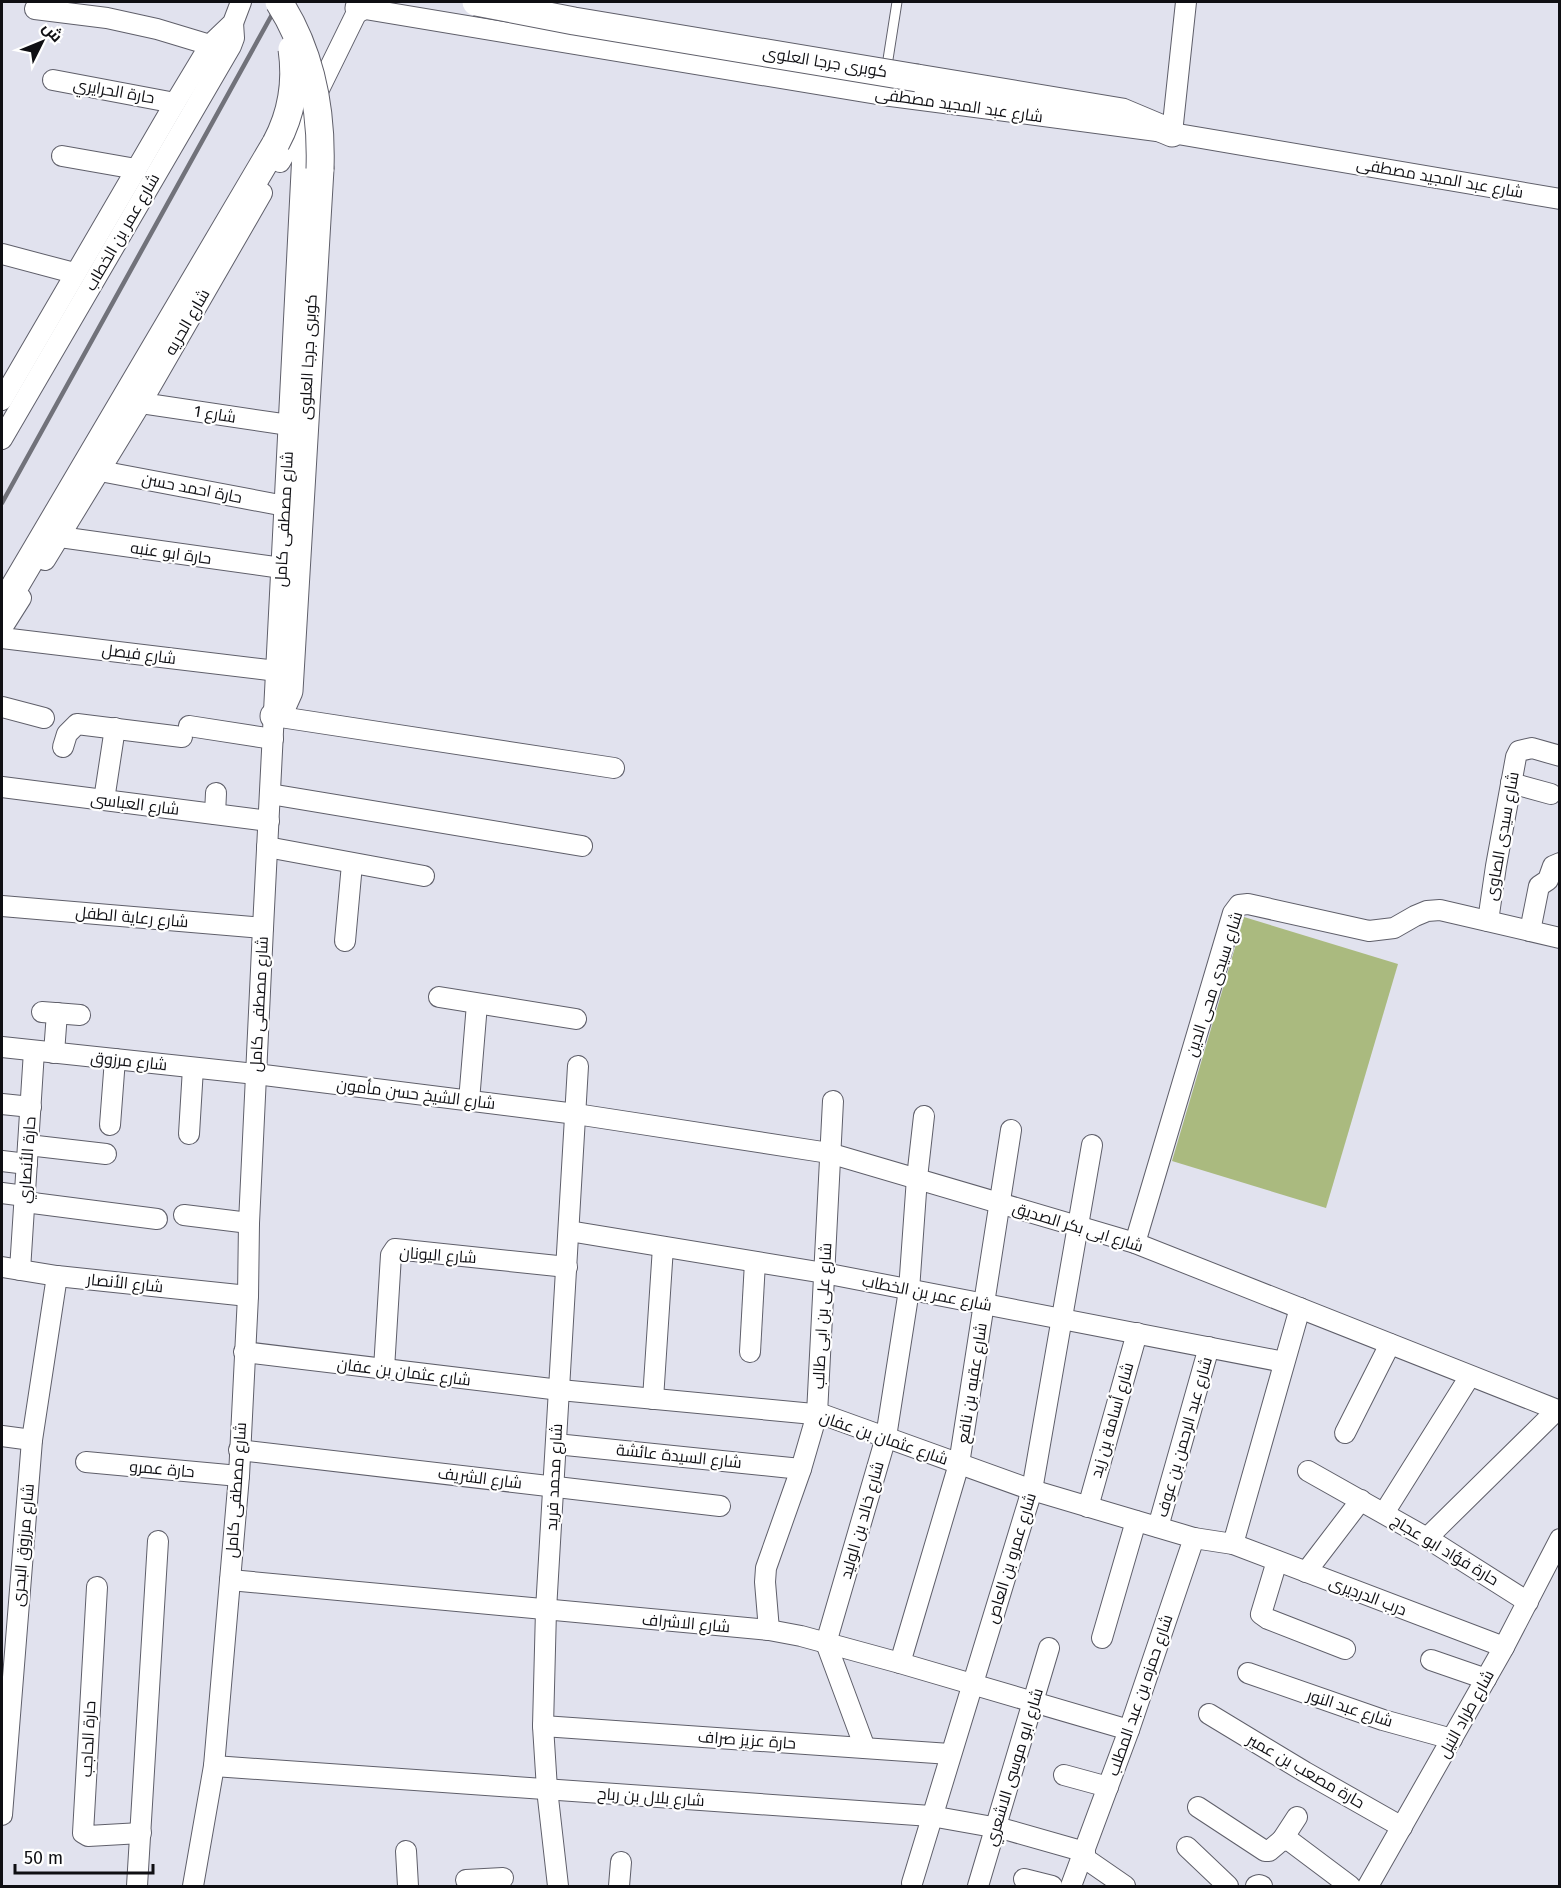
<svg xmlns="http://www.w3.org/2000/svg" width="1561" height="1888" viewBox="0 0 1561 1888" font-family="'Fira Sans',Cairo,sans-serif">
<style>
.green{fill:#aaba7f}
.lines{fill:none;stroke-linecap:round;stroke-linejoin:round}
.lane-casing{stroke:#5f5f6a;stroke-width:11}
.street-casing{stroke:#5f5f6a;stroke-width:22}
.secondary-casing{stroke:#5f5f6a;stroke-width:29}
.lane{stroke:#fff;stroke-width:9}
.street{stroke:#fff;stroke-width:20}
.secondary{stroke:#fff;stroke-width:27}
.rail{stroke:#71727a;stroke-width:4.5}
.secondary-bridge-casing{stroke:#5f5f6a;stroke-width:29;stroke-linecap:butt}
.secondary-bridge{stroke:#fff;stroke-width:27}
.labels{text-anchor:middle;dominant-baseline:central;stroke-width:4.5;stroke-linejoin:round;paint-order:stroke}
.street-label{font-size:16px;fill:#0f0f13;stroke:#fff}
</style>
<rect width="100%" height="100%" fill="#e1e2ee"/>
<polygon class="green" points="1244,917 1398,964 1326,1208 1172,1161"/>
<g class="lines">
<g class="lane-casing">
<polyline id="lane" points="886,72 897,2"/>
</g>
<g class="street-casing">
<g id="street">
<polyline points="35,9 107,18 157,29 210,45"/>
<polyline points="53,80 175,103"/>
<polyline points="1172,133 1186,2"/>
<polyline points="62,156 136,169"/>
<polyline points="280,162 304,120 359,8 883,95 1172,133 1560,199"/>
<polyline points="2,254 74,273"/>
<polyline points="2,400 175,103 210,45 233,23 241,2"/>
<polyline points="141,403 289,425"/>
<polyline points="2,439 231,46 234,38 233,23"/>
<polyline points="100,471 285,506"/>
<polyline points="60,537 282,568"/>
<polyline points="45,560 141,403 262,193"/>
<polyline points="2,628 21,598"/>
<polyline points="2,638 277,671"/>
<polyline points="2,707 44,718"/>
<polyline points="274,716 614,768"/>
<polyline points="189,726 273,739"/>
<polyline points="63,747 67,734 77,724 182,737"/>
<polyline points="1511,783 1551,794"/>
<polyline points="2,787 269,821"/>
<polyline points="270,794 582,846"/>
<polyline points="104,800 115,728"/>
<polyline points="215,814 216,793"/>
<polyline points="267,847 424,876"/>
<polyline points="2,906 263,928"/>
<polyline points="1488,921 1496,866 1516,757 1519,751 1532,748 1560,756"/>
<polyline points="1530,931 1539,886 1548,880 1553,866 1560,863"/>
<polyline points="345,941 352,864"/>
<polyline points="439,997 576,1019"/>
<polyline points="42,1012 80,1015"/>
<polyline points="2,1047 256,1074 576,1114 829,1153 1135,1243 1560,1411"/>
<polyline points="54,1053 57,1013"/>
<polyline points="469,1101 477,1004"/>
<polyline points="2,1104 31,1107"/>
<polyline points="110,1125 115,1059"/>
<polyline points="189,1134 193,1068"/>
<polyline points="28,1145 106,1154"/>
<polyline points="2,1161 27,1164"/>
<polyline points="2,1193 25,1196"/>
<polyline points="25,1202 157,1219"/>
<polyline points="184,1215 249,1223"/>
<polyline points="569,1231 824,1273 1284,1362"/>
<polyline points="1135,1243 1233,913 1239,905 1248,904 1369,931 1394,928 1415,916 1427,911 1440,910 1560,938"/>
<polyline points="2,1267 57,1276 248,1296"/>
<polyline points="20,1270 34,1051"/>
<polyline points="244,1352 560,1390 824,1415 1032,1490 1194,1538 1233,1544 1300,1308"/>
<polyline points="750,1352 755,1262"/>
<polyline points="384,1369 391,1255 395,1249 567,1267"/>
<polyline points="653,1399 663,1247"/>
<polyline points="1345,1433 1390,1344"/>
<polyline points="2,1436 32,1440"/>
<polyline points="556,1444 801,1469"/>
<polyline points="239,1450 720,1506"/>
<polyline points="86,1462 239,1476"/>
<polyline points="1308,1471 1427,1538 1528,1602"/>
<polyline points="1088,1507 1137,1333"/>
<polyline points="1384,1513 1470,1376"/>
<polyline points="1158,1527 1209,1347"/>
<polyline points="1427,1538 1557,1410"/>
<polyline points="1233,1544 1504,1647"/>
<polyline points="1277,1561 1261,1614 1268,1619 1345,1649"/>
<polyline points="1306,1572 1361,1500"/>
<polyline points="230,1580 769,1630 801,1636 900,1663 1129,1730"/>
<polyline points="97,1587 83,1833 88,1836 141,1833"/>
<polyline points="769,1630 765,1582 766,1568 801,1469 817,1414 833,1101"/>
<polyline points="1102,1638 1136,1521"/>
<polyline points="1431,1660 1486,1679"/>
<polyline points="900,1663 959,1464 1011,1130"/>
<polyline points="1248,1673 1383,1720 1452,1739"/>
<polyline points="1209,1714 1305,1772 1402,1827"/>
<polyline points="543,1726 950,1754"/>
<polyline points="865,1748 826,1643 886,1437 909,1290 917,1178 924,1116"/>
<polyline points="214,1766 931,1816 1004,1829 1085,1852"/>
<polyline points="1064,1775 1108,1787"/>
<polyline points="1198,1807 1265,1851 1269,1851 1282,1840 1290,1841 1350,1886"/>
<polyline points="2,1815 32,1440 57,1276"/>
<polyline points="1282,1840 1297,1817"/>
<polyline points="1187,1847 1228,1886"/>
<polyline points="406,1851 408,1886"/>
<polyline points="1083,1857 1125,1886"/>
<polyline points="1024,1879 1052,1886"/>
<polyline points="466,1880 503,1878"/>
<polyline points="912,1883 1032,1490 1092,1145"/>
<polyline points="137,1886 158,1541"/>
<polyline points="193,1886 214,1766 239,1476 248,1296 249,1223 263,928 304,123"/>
<polyline points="558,1886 547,1789 543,1726 546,1610 578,1066"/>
<polyline points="619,1886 621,1862"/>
<polyline points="978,1886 1049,1648"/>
<polyline points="1071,1886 1129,1730 1194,1538"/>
<polyline points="1256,1886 1259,1885 1262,1886"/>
<polyline points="1368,1886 1504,1647 1560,1539"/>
</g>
</g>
<g class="secondary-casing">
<g id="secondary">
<polyline points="359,8 363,2"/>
<polyline points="917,78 1122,112 1172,133"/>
<polyline points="2,608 276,143"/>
<polyline points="274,716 281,709 289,691 320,169"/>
</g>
</g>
<use href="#lane" class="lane"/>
<use href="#street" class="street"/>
<use href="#secondary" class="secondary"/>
<polyline class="rail" points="2,503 279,2"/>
<g class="secondary-bridge-casing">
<g id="secondary-bridge">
<path d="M279 2C311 52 322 110 320 169"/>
<polyline points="476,2 574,21 917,78"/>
<path d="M276 143C292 113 297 83 292 49"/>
</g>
</g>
<use href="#secondary-bridge" class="secondary-bridge"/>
</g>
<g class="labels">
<g class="street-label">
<text transform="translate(825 62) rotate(9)">كوبرى جرجا العلوى</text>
<text transform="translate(114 91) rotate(10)">حارة الحرايري</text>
<text transform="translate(959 105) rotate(8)">شارع عبد المجيد مصطفى</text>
<text transform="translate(1440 178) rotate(10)">شارع عبد المجيد مصطفى</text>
<text transform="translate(122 232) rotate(-60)">شارع عمر بن الخطاب</text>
<text transform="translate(187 322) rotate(-60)">شارع الحريه</text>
<text transform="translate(308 357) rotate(-87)">كوبرى جرجا العلوى</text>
<text transform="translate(215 414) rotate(9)">شارع 1</text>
<text transform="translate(192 488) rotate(11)">حارة احمد حسن</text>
<text transform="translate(284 519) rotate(-87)">شارع مصطفى كامل</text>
<text transform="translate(171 553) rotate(8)">حارة ابو عنبه</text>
<text transform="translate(139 654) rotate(7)">شارع فيصل</text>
<text transform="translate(135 804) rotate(7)">شارع العباسى</text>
<text transform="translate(1502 836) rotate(-80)">شارع سيدى الصاوى</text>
<text transform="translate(132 917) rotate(5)">شارع رعاية الطفل</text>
<text transform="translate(1214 984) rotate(-72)">شارع سيدى محى الدين</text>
<text transform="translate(259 1004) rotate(-87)">شارع مصطفى كامل</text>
<text transform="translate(129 1061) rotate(6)">شارع مرزوق</text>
<text transform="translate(416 1094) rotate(7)">شارع الشيخ حسن مأمون</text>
<text transform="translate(27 1160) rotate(-86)">حارة الأنصاري</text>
<text transform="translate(1078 1227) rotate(17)">شارع ابى بكر الصديق</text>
<text transform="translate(438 1255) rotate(4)">شارع اليونان</text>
<text transform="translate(125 1283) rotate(6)">شارع الأنصار</text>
<text transform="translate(927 1293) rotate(11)">شارع عمر بن الخطاب</text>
<text transform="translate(822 1316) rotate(-87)">شارع على بن ابى طالب</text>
<text transform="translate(404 1372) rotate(7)">شارع عثمان بن عفان</text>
<text transform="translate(972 1383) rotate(-81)">شارع عقبه بن نافع</text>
<text transform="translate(1112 1420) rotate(-74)">شارع أسامة بن زيد</text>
<text transform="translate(1184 1437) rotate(-74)">شارع عبد الرحمن بن عوف</text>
<text transform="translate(884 1438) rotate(19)">شارع عثمان بن عفان</text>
<text transform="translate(679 1456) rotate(6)">شارع السيدة عائشة</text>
<text transform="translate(162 1469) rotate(5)">حارة عمرو</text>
<text transform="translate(554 1477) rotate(-87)">شارع محمد فريد</text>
<text transform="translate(480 1478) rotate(7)">شارع الشريف</text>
<text transform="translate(236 1490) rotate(-86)">شارع مصطفى كامل</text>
<text transform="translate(862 1520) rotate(-74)">شارع خالد بن الوليد</text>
<text transform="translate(23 1545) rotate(-85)">شارع مرزوق البحرى</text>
<text transform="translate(1445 1550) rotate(31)">حارة فؤاد ابو عجاج</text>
<text transform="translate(1011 1558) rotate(-73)">شارع عمرو بن العاص</text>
<text transform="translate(1368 1596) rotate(21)">درب الدرديرى</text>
<text transform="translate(686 1623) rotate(5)">شارع الاشراف</text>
<text transform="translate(1140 1695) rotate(-71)">شارع حمزه بن عبد المطلب</text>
<text transform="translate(1350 1708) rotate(18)">شارع عبد النور</text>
<text transform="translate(1466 1714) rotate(-61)">شارع طراد النيل</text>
<text transform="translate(88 1739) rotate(-87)">حارة الحاجب</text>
<text transform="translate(747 1740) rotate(4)">حارة عزيز صراف</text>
<text transform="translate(1014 1767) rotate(-73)">شارع ابو موسى الاشعري</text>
<text transform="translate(1306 1771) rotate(30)">حارة مصعب بن عمير</text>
<text transform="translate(651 1797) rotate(4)">شارع بلال بن رباح</text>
</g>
</g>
<rect width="1561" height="1888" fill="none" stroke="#0f0f13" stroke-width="6"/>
<g transform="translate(42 42) rotate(47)" stroke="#ffffff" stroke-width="4.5" paint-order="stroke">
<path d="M0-4.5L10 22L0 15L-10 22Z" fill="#0f0f13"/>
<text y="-9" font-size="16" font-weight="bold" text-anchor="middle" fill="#0f0f13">ش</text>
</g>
<path d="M15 1864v9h138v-9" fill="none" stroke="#0f0f13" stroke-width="3"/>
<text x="24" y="1864" font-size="18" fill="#0f0f13" stroke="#ffffff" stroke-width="4.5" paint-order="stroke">50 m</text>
</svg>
